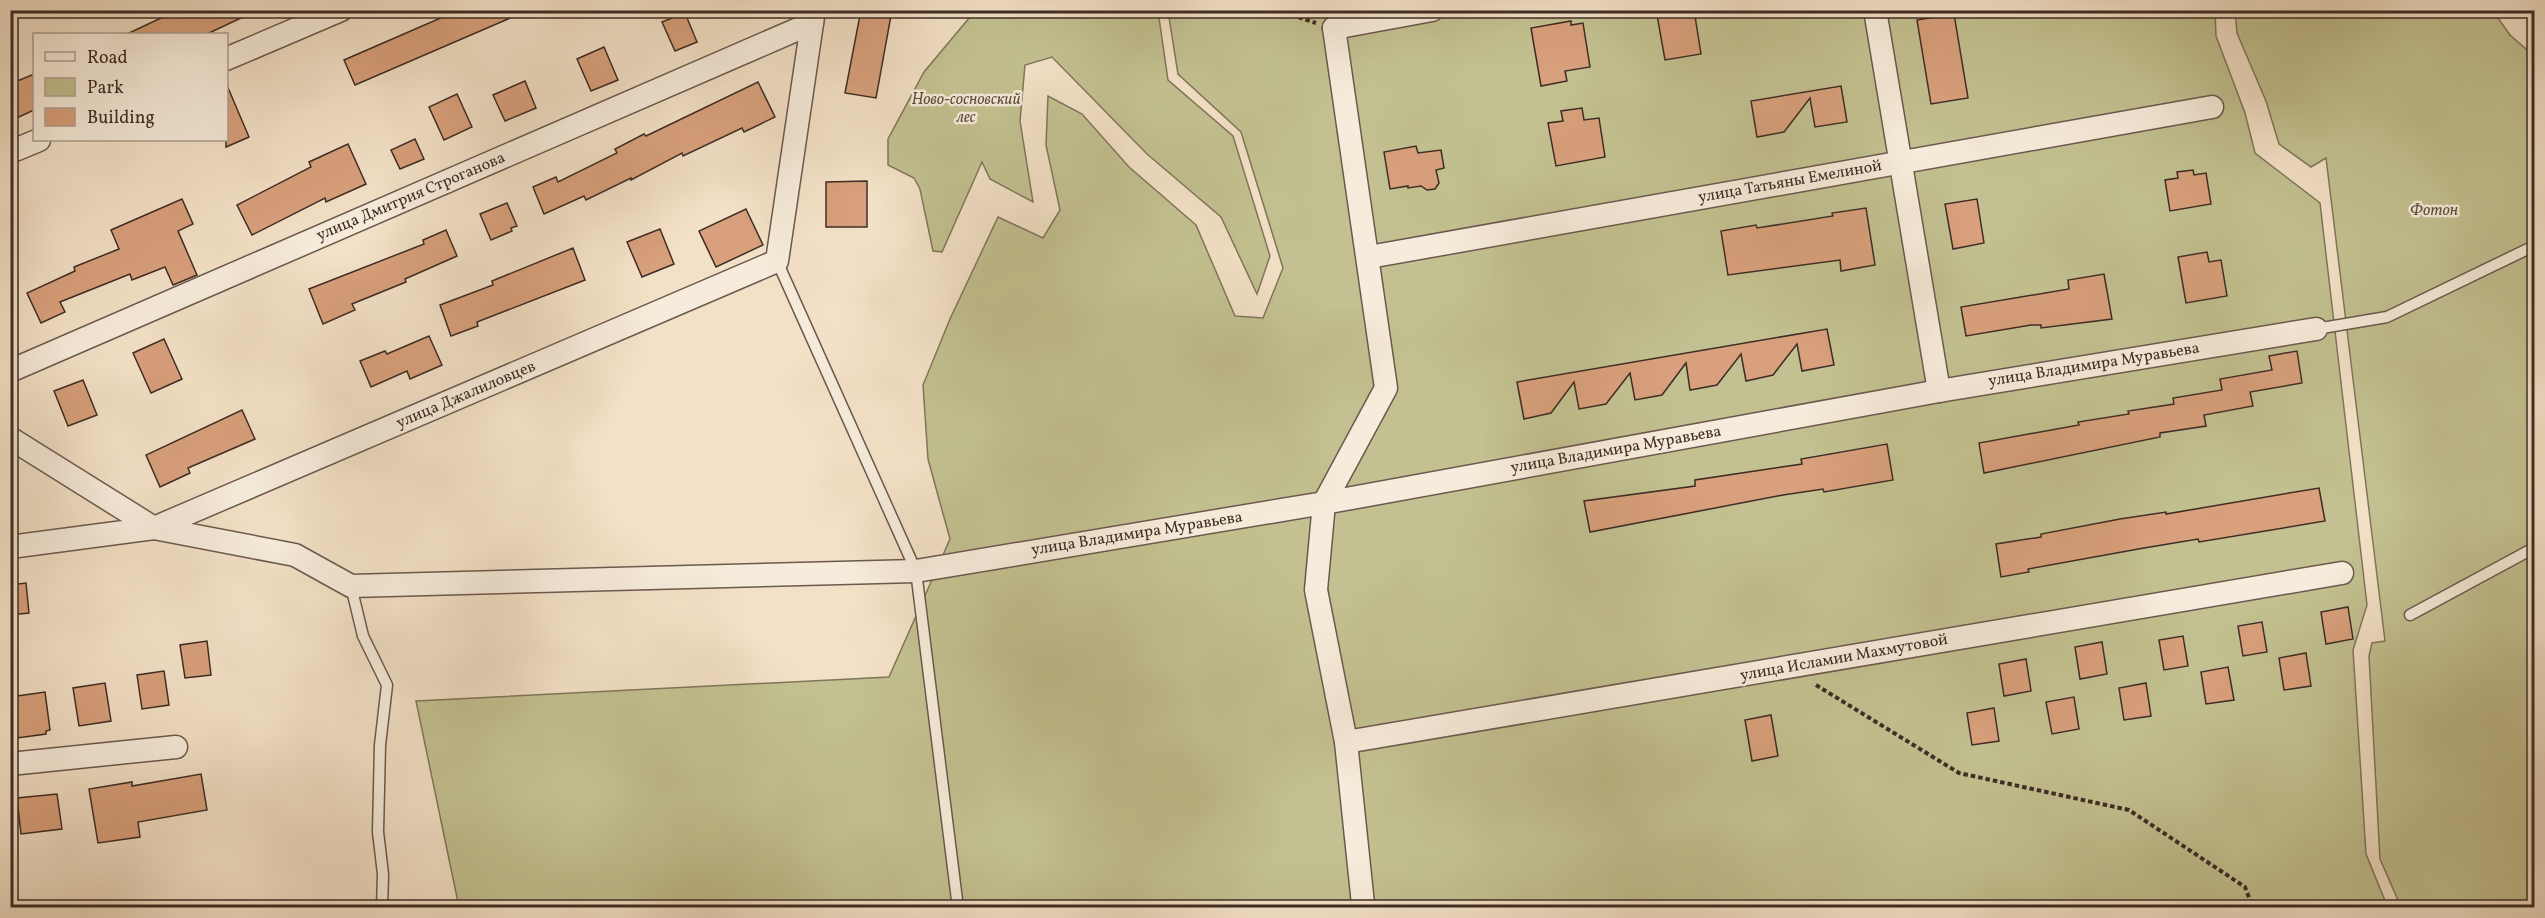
<svg xmlns="http://www.w3.org/2000/svg" width="2545" height="918" viewBox="0 0 2545 918" font-family="Vollkorn,serif">
<style>
.green{fill:#c3c191;stroke:#80765b;stroke-width:1.5}
.building{fill:#d8a07c;stroke:#3e2c25;stroke-width:1.5}
.lines{fill:none;stroke-linecap:round;stroke-linejoin:round}
.service-casing{stroke:#6b594e;stroke-width:13}
.minor-casing{stroke:#6b594e;stroke-width:25}
.path{stroke:#3e2c25;stroke-width:4;stroke-dasharray:4.5 3;stroke-linecap:butt}
.service{stroke:#f7ecdb;stroke-width:10}
.minor{stroke:#f7ecdb;stroke-width:22}
.labels{text-anchor:middle;dominant-baseline:central;stroke-width:5;stroke-linejoin:round;paint-order:stroke}
.park-label{font-size:16px;font-style:italic;fill:#5f5140;stroke:#f7ecdb}
.street-label{font-size:16px;fill:#3e2c25;stroke:#f7ecdb}
</style>
<rect width="100%" height="100%" fill="#f3e1c7"/>
<filter id="stains"><feTurbulence type="fractalNoise" baseFrequency=".00333" numOctaves="4"/><feColorMatrix values="0 0 0 0 .2 0 0 0 0 .09 0 0 0 0 .02 0 0 0 .5 -.17"/></filter>
<radialGradient id="worn" r=".72"><stop offset=".6" stop-color="#630" stop-opacity="0"/><stop offset="1" stop-color="#630" stop-opacity=".3"/></radialGradient>
<g class="green">
<polygon points="975,11 1158,11 1168,80 1233,136 1270,256 1257,294 1221,217 1147,154 1052,57 1025,65 1020,121 1033,202 990,179 982,162 942,252 933,251 920,189 914,178 888,165 888,139 924,72"/>
<polygon points="1168,11 2215,11 2216,36 2245,113 2255,153 2320,203 2367,605 2353,650 2366,854 2386,903 2369,908 459,907 416,701 889,677 950,539 928,459 923,385 950,319 998,217 1043,238 1060,210 1046,145 1048,96 1082,114 1129,167 1196,225 1235,316 1263,318 1283,268 1241,132 1178,74"/>
<polygon points="2235,11 2493,11 2510,35 2526,49 2534,61 2534,907 2401,907 2380,859 2369,656 2372,643 2385,641 2326,158 2311,167 2279,144 2266,101 2237,33"/>
</g>
<g class="building">
<polygon points="178,10 258,10 207,34 127,34"/>
<polygon points="459,10 529,10 355,85 344,60"/>
<polygon points="861,10 892,10 876,98 845,93"/>
<polygon points="1684,10 1694,10 1701,54 1665,60 1657,15"/>
<polygon points="685,13 697,42 675,51 662,22"/>
<polygon points="1954,14 1968,98 1931,104 1917,20"/>
<polygon points="1571,21 1571,25 1583,23 1590,67 1565,71 1567,81 1541,86 1531,28"/>
<polygon points="604,47 618,80 591,91 577,59"/>
<polygon points="34,74 34,110 10,121 10,84"/>
<polygon points="525,81 536,108 505,121 493,95"/>
<polygon points="758,82 775,117 744,132 742,128 683,156 682,153 631,180 631,178 586,200 584,196 544,214 533,187 556,177 558,182 617,153 615,149 644,134 646,136"/>
<polygon points="226,83 249,137 226,147"/>
<polygon points="1841,86 1847,122 1815,127 1810,98 1784,132 1757,137 1751,101"/>
<polygon points="457,94 472,127 444,140 429,107"/>
<polygon points="1582,108 1584,120 1599,118 1605,157 1556,166 1548,123 1563,121 1561,111"/>
<polygon points="415,139 424,159 400,169 391,150"/>
<polygon points="348,144 366,184 326,202 325,198 252,235 237,205 311,167 309,162"/>
<polygon points="1416,146 1418,153 1441,150 1444,168 1436,170 1439,183 1435,189 1427,190 1421,186 1408,188 1408,186 1390,189 1384,152"/>
<polygon points="2193,170 2194,175 2206,173 2211,204 2170,211 2165,180 2178,178 2177,172"/>
<polygon points="867,181 867,227 826,227 826,182"/>
<polygon points="182,199 193,224 178,231 197,275 173,285 165,267 132,280 130,274 60,302 65,312 41,323 27,293 75,271 74,267 119,249 111,230"/>
<polygon points="1977,199 1984,243 1953,249 1945,204"/>
<polygon points="507,203 517,226 511,228 512,231 491,240 480,214"/>
<polygon points="1866,208 1875,265 1841,271 1840,260 1728,275 1721,231 1756,225 1757,228 1833,216 1832,213"/>
<polygon points="746,209 763,245 716,267 699,231"/>
<polygon points="660,229 674,264 642,277 627,242"/>
<polygon points="446,230 457,256 405,279 406,282 352,304 355,310 323,324 309,289 424,244 423,240"/>
<polygon points="573,248 585,280 477,322 478,326 451,336 440,305 493,285 492,281"/>
<polygon points="2207,252 2209,262 2221,260 2227,296 2186,303 2178,257"/>
<polygon points="2104,274 2112,319 2041,328 2041,325 2031,325 1966,336 1961,307 2069,289 2068,280"/>
<polygon points="1827,329 1834,365 1802,371 1797,344 1773,375 1746,381 1741,354 1717,385 1690,390 1686,363 1662,395 1635,400 1630,373 1606,404 1579,409 1574,382 1551,413 1524,419 1517,382"/>
<polygon points="429,336 442,365 410,379 407,371 371,387 360,361 385,351 387,354"/>
<polygon points="164,339 182,379 151,393 133,353"/>
<polygon points="2297,351 2302,383 2250,392 2253,406 2204,415 2206,426 2160,433 2160,437 1984,473 1979,443 2079,425 2078,422 2129,414 2128,411 2174,404 2173,398 2222,390 2220,379 2272,370 2269,356"/>
<polygon points="83,380 97,415 68,426 54,391"/>
<polygon points="242,410 255,439 188,468 190,473 160,487 146,455"/>
<polygon points="1887,444 1893,480 1824,492 1823,489 1783,495 1590,532 1584,501 1695,486 1695,480 1802,464 1801,459"/>
<polygon points="2319,488 2325,521 2199,542 2198,539 2144,548 2028,569 2029,572 2001,577 1996,544 2041,537 2041,534 2120,519 2166,512 2166,514"/>
<polygon points="26,583 29,613 10,615 10,585"/>
<polygon points="2348,607 2353,639 2326,644 2321,612"/>
<polygon points="2262,622 2267,652 2243,656 2238,626"/>
<polygon points="2183,636 2188,666 2164,670 2159,640"/>
<polygon points="207,641 211,675 185,678 180,645"/>
<polygon points="2102,642 2107,674 2080,679 2075,647"/>
<polygon points="2306,653 2311,686 2284,690 2279,658"/>
<polygon points="2026,659 2031,691 2004,696 1999,664"/>
<polygon points="2228,667 2234,700 2206,704 2201,672"/>
<polygon points="164,671 169,705 142,709 137,675"/>
<polygon points="105,683 111,721 79,726 73,688"/>
<polygon points="2146,683 2151,716 2124,720 2119,688"/>
<polygon points="45,692 50,730 46,731 46,734 10,739 10,697"/>
<polygon points="2074,697 2079,729 2052,734 2046,702"/>
<polygon points="1994,708 1999,741 1972,745 1967,713"/>
<polygon points="1771,715 1778,756 1752,761 1745,720"/>
<polygon points="201,774 207,810 138,822 140,837 98,843 89,789 132,782 132,786"/>
<polygon points="57,794 62,829 21,834 17,798"/>
</g>
<g class="lines">
<g class="service-casing">
<g id="service">
<polyline points="777,261 916,571 958,908"/>
<polyline points="2316,329 2387,317 2534,246"/>
<polyline points="351,586 363,636 387,685 380,745 378,832 383,874 382,908"/>
<polyline points="2410,615 2534,548"/>
</g>
</g>
<g class="minor-casing">
<g id="minor">
<polyline points="1875,10 1939,391"/>
<polyline points="1334,28 1386,388 1324,503 1316,590 1346,742 1363,904 1359,908"/>
<polyline points="1334,28 1432,10"/>
<polyline points="226,59 341,10"/>
<polyline points="10,152 39,140"/>
<polyline points="1369,257 2212,107"/>
<polyline points="10,371 812,23"/>
<polyline points="10,438 154,528 10,547"/>
<polyline points="154,528 295,555 351,586 916,571 1324,503 1939,391 2316,329"/>
<polyline points="154,528 777,261 814,10"/>
<polyline points="1346,742 2342,573"/>
<polyline points="10,764 176,747"/>
</g>
</g>
<g class="path">
<polyline points="1277,10 1316,23"/>
<polyline points="1816,685 1959,773 2129,810 2245,887 2253,908"/>
</g>
<use href="#service" class="service"/>
<use href="#minor" class="minor"/>
</g>
<g class="labels">
<g class="park-label">
<text x="966" y="100">Ново-сосновский<tspan x="966" dy="18">лес</tspan></text>
<text x="2434" y="211">Фотон</text>
</g>
<g class="street-label">
<text transform="translate(1790 182) rotate(-10)">улица Татьяны Емелиной</text>
<text transform="translate(411 197) rotate(-23)">улица Дмитрия Строганова</text>
<text transform="translate(2094 365) rotate(-9)">улица Владимира Муравьева</text>
<text transform="translate(466 395) rotate(-23)">улица Джалиловцев</text>
<text transform="translate(1616 450) rotate(-10)">улица Владимира Муравьева</text>
<text transform="translate(1137 534) rotate(-9)">улица Владимира Муравьева</text>
<text transform="translate(1844 658) rotate(-10)">улица Исламии Махмутовой</text>
</g>
</g>
<rect width="2545" height="918" fill="none" stroke="#f3e1c7" stroke-width="36"/>
<rect x="12" y="12" width="2521" height="894" fill="none" stroke="#3e2c25" stroke-width="3"/>
<rect x="18" y="18" width="2509" height="882" fill="none" stroke="#3e2c25" stroke-width="1.5"/>
<rect x="33" y="33" width="195" height="108" fill="#f7ecdb" stroke="#ad9f92" stroke-width="1.5"/>
<rect x="45" y="52" width="30" height="9" fill="#f7ecdb" stroke="#ad9f92" stroke-width="1.5"/>
<text x="87" y="63" font-size="18" fill="#3e2c25">Road</text>
<rect x="45" y="78" width="30" height="18" fill="#c3c191" stroke="#ad9f92" stroke-width="1.5"/>
<text x="87" y="93" font-size="18" fill="#3e2c25">Park</text>
<rect x="45" y="108" width="30" height="18" fill="#d8a07c" stroke="#ad9f92" stroke-width="1.5"/>
<text x="87" y="123" font-size="18" fill="#3e2c25">Building</text>
<rect width="100%" height="100%" filter="url(#stains)"/>
<rect width="100%" height="100%" fill="url(#worn)"/>
</svg>
